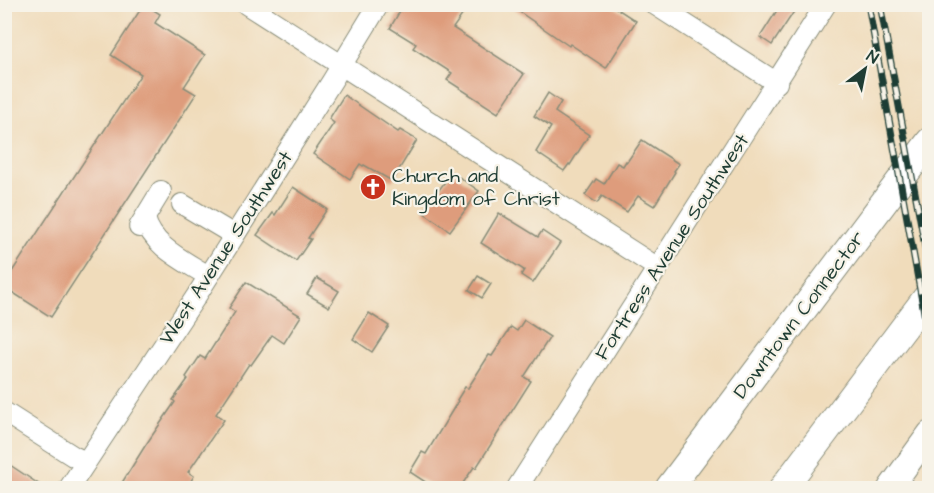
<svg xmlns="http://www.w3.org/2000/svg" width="934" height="493" viewBox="0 0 934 493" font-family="'Architects Daughter',sans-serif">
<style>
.building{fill:#de9c7b}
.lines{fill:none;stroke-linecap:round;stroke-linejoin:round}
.minor-casing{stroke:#888c78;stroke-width:22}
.major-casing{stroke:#888c78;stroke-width:26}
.highway-casing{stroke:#888c78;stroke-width:29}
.minor{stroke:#fff;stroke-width:20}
.major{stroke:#fff;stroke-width:24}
.highway{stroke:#fff;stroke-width:27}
.rail-casing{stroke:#1f3d34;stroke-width:7}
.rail{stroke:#f7f3e8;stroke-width:4.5;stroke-dasharray:14;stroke-linecap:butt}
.labels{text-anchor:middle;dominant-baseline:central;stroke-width:4.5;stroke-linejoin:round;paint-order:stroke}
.poi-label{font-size:20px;fill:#1f3d34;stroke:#f7f3e8;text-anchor:start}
.street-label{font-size:20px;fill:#1f3d34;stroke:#f7f3e8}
</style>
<rect width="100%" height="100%" fill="#f7f3e8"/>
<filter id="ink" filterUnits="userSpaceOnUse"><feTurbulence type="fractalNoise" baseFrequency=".0167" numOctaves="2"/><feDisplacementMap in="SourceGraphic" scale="12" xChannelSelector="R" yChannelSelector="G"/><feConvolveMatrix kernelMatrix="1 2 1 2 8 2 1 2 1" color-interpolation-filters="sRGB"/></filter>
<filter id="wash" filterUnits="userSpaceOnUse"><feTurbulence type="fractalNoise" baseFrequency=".008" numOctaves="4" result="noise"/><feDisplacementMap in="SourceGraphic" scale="24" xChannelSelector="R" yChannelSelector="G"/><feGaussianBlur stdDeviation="1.35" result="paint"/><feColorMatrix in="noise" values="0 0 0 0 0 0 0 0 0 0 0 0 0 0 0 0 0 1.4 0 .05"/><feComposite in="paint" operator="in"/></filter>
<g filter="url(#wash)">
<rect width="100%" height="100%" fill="#f0dcbb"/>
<g id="blocks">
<g class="building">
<polygon points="144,4 160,14 155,23 205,55 184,87 196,94 51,317 4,287 4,284 141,74 111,55"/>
<polygon points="404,4 470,4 453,28 524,74 498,113 447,80 452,73 413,48 416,44 390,28"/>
<polygon points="508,4 610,4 636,21 606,68 570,44 569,46"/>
<polygon points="781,4 799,4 772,45 760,37"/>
<polygon points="548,93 561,102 555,112 589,135 570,165 569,164 564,171 536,152 551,127 534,116"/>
<polygon points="344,95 398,132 400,130 417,140 392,181 364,165 363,166 360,164 350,179 313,154 334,123 329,119"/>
<polygon points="642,140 679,164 674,171 675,172 654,206 638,196 627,212 602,196 597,203 585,195 596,179 604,184 617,163 623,166 626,161 627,162"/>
<polygon points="452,172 479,191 450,231 423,212"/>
<polygon points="293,187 327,209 308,238 311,239 296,261 257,235 273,213 275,215"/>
<polygon points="499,213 538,237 542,231 560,243 533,283 521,275 524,270 481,243"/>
<polygon points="478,276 491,284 482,298 469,290"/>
<polygon points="317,278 339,291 329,307 307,294"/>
<polygon points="246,282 301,316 284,343 272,335 251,365 249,364 216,414 224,420 188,472 194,476 186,489 118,489 145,446 175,402 173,400 188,379 186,377 200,356 205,359 235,312 229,308"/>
<polygon points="369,313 389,326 372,352 353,339"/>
<polygon points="524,320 550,337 524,377 531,381 476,468 474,467 459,489 436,489 410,472 422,452 426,454 458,401 457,400 465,387 468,388 489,355 492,356 511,327 517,331"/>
<polygon points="4,461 46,489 4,489"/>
</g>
</g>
</g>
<g filter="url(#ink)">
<use href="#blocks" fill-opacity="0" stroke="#888c78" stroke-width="1.5"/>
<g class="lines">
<g class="minor-casing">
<g id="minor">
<polyline points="246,4 658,268"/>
<polyline points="654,4 777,83"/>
<polyline points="182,204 234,235"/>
<path d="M145 218C152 247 185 261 208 276"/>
<polyline points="139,227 161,191"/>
<polyline points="4,412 73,456 86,462"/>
<polyline points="69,488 195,298 332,81 379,4"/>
<polyline points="517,488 826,4"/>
</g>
</g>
<g class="major-casing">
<polyline id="major" points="890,488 930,433"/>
</g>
<g class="highway-casing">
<g id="highway">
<polyline points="669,488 930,141"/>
<polyline points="783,488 930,293"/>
</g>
</g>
<use href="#minor" class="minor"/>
<use href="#major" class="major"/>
<use href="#highway" class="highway"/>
<g class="rail-casing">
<g id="rail">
<polyline points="868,4 930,345"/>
<polyline points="880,4 930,273"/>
</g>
</g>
<use href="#rail" class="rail"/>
</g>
</g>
<defs>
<g id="church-disc" transform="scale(1.35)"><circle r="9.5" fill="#c8321e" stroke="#f7f3e8"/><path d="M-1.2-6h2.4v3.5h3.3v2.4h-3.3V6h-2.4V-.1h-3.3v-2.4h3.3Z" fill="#fff"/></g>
</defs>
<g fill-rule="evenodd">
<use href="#church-disc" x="373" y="187"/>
</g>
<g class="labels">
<g class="poi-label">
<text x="392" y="176">Church and<tspan x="392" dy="23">Kingdom of Christ</tspan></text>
</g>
<g class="street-label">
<text transform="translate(672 247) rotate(-57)">Fortress Avenue Southwest</text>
<text transform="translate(226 248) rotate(-57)">West Avenue Southwest</text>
<text transform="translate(799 315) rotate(-53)">Downtown Connector</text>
</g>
</g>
<rect width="934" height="493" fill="none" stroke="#f7f3e8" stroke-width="24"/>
<g transform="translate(865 69) rotate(32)" stroke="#f7f3e8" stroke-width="4.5" paint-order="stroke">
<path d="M0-4.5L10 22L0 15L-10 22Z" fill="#1f3d34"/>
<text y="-9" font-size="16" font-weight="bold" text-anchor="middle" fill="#1f3d34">N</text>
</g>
</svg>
